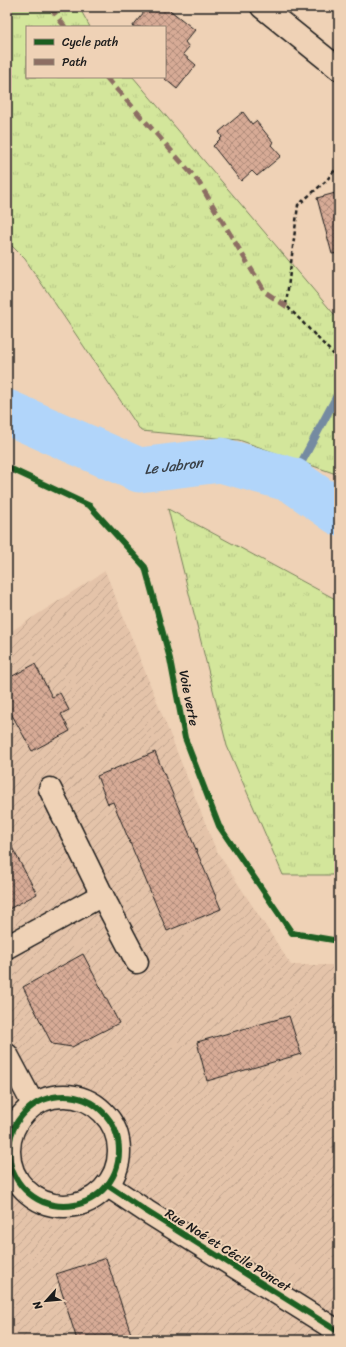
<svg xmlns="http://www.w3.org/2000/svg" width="346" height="1347" viewBox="0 0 346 1347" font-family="Sriracha,sans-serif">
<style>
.industrial{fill:url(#industrial-furrows)}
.grass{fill:url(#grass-tufts);stroke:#78815c}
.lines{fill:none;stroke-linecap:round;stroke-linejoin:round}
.stream{stroke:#758ba1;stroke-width:8}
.river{stroke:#b1d5fa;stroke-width:45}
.building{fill:url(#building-cross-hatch);stroke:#1c1c1c}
.street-casing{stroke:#1c1c1c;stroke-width:25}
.path{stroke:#1c1c1c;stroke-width:2.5;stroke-dasharray:4 3;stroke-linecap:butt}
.street{stroke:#efd2b6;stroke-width:22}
.quiet{stroke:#8d6e63;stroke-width:5;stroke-dasharray:10 5;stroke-linecap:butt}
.cycleway-casing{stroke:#efd2b6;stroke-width:8}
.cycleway{stroke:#1b5e20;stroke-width:6}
.labels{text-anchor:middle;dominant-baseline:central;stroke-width:4;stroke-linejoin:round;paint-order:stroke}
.street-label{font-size:13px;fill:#1c1c1c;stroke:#efd2b6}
.water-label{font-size:14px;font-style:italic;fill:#3a4148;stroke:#efd2b6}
</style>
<defs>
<pattern id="industrial-furrows" width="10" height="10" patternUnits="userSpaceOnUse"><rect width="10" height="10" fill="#e4c3a9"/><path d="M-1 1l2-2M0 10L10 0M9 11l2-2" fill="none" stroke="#c3a791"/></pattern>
<pattern id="grass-tufts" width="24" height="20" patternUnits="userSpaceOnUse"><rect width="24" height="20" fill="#d3e69b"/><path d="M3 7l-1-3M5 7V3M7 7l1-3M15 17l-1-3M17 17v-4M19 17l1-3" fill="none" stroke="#b5c585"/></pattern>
<pattern id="building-cross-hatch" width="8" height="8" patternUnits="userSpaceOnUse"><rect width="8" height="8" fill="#d7ab96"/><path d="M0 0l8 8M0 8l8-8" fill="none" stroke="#ae8a7a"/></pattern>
</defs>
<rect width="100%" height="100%" fill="#efd2b6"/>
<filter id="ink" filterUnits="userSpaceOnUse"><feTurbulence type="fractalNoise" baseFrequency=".025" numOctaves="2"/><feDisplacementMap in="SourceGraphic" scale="8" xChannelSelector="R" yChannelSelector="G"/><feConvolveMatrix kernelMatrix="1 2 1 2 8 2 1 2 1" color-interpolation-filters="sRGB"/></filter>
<g filter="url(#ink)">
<polygon class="industrial" points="105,571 216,850 291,965 339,965 339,1340 7,1340 7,634"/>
<g class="grass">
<polygon points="7,7 79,7 90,27 27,27 27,77 133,77 339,320 339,475 239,440 141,431 25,259 7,241"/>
<polygon points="168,509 339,601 339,875 283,875 227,746"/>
</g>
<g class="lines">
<polyline class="stream" points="292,480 339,392"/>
<path class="river" id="s1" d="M7 412 139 470 221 460 292 480 339 513"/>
</g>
<g class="building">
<polygon points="148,7 166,7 195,30 185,42 189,47 183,54 196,65 177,89 165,79 165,27 132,27"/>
<polygon points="243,112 252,124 256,121 273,142 271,145 281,156 257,176 252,171 241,181 213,146 222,137 219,132"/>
<polygon points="339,192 339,253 332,254 317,198"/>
<polygon points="35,664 52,697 60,693 69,710 61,714 70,731 32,751 7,706 7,679"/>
<polygon points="155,752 221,909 167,931 113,802 108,804 97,776"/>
<polygon points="7,838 37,894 7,910"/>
<polygon points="83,954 119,1023 72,1047 52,1044 23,987"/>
<polygon points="289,1016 301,1054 207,1081 197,1042"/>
<polygon points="106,1258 133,1340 77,1340 56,1274"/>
</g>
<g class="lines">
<g class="street-casing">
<g id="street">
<polyline points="262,7 339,69"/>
<polyline points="50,789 102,895 137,962"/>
<polyline points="7,947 102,895"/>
<polyline points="7,1055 33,1104"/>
<circle cx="64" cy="1151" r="55"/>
<polyline points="107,1185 146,1211 339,1332"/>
</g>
</g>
<polyline class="path" points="339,165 326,181 298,205 286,305 339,360"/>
<use href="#street" class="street"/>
<g class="quiet">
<polyline points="50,7 65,27"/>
<polyline points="106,77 198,181 265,292 289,308"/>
</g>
<g class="cycleway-casing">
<g id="cycleway">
<polyline points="7,467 90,506 145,567 170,659 185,738 219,826 292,933 339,941"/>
<circle cx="64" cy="1151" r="55"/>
<polyline points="107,1185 146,1211 339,1332"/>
</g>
</g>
<use href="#cycleway" class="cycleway"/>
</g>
</g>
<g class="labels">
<g class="street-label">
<text transform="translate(189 698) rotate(79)">Voie verte</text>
<text transform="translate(228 1250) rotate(32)">Rue Noé et Cécile Poncet</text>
</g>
<g class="water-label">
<text stroke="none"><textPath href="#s1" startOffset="179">Le Jabron</textPath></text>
</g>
</g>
<rect width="346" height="1347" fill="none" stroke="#efd2b6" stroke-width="24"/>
<rect x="12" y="12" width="322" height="1323" fill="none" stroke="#1c1c1c" stroke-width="1.5" filter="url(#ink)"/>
<rect x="26" y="26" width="140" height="52" fill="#efd2b6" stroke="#9b8978"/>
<rect x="34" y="39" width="20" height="6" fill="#1b5e20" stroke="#9b8978"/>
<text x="62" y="46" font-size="12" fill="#1c1c1c">Cycle path</text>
<rect x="34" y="59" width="20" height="6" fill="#8d6e63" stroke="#9b8978"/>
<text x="62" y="66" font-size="12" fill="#1c1c1c">Path</text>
<g transform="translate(46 1301) rotate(243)" stroke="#efd2b6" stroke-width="3" paint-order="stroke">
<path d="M0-3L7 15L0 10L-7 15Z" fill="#1c1c1c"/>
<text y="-6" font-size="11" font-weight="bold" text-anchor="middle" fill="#1c1c1c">N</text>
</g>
</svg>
